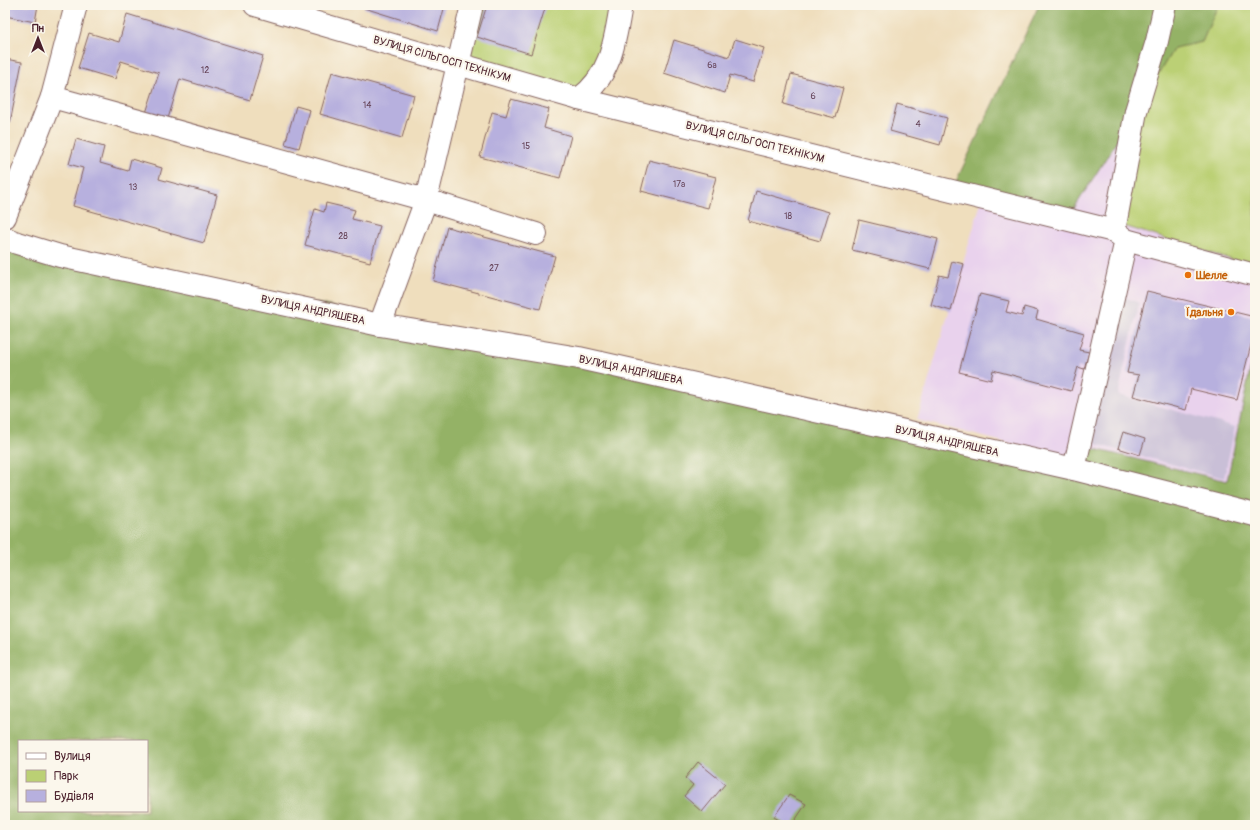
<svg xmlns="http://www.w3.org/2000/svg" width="1260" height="830" viewBox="0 0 1260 830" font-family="Pangolin,sans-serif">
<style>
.built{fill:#e9d2ed}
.industrial{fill:#c9bfd7}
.green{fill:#bbd074;stroke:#827850}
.forest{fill:#94b266;stroke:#6f6848;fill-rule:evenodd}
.building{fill:#b7b0de}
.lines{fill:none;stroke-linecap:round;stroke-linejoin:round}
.minor-casing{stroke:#84625e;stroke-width:24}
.minor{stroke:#fff;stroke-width:22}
.food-dot{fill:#e8710a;stroke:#fbf7ec;stroke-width:1.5}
.labels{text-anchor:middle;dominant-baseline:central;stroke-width:4;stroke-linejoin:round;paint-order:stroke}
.number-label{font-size:9px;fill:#654358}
.street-label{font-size:11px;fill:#4a1f2b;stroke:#fbf7ec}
.food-label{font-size:11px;font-weight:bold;fill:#c56008;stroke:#fbf7ec;text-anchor:start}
</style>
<rect width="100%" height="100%" fill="#fbf7ec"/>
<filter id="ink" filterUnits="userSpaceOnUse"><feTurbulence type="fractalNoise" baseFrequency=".025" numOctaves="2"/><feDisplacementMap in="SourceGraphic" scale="8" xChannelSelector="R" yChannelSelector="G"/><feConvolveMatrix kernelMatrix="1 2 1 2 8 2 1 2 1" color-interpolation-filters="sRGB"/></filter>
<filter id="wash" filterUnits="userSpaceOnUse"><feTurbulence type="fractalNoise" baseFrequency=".012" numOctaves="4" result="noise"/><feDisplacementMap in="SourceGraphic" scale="16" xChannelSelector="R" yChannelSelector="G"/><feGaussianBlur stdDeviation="0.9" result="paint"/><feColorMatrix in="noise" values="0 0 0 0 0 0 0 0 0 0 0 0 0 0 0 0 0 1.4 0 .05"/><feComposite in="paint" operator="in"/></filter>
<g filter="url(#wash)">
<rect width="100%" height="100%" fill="#efdebd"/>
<polygon class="built" points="1039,5 1255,5 1255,506 917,420"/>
<polygon class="industrial" points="1122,296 1139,303 1118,395 1235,427 1224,478 1088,442"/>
<g class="green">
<polygon points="472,5 621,5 589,91 458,64"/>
<polygon points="1218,5 1255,5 1255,267 1121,225 1136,111 1174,48 1202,42"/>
</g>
<g class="forest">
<polygon points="1039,5 1218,5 1202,42 1174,48 1136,111 1068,218 953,188"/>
<path d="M5 238 579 358 1255 524V825H5ZM19 741H147V811H19Z"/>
<polygon points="1255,346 1255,510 1082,467 1086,447 1227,481"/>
</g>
<g id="blocks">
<g class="building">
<polygon points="5,5 38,5 35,22 5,16"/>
<polygon points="365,5 445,5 438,31 364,8"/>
<polygon points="487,5 546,5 531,54 477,37"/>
<polygon points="127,14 263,56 250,100 180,79 167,122 145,116 159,73 121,61 115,79 78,68 89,33 119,42"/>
<polygon points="735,39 764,48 753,82 730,75 725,93 664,73 674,40 729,57"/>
<polygon points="5,59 22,62 10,123 5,122"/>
<polygon points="332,72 414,95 402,138 320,114"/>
<polygon points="791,74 843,88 835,118 783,104"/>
<polygon points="511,99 549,109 544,128 571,136 560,178 480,157 492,112 506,116"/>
<polygon points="897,104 947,118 940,145 890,131"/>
<polygon points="296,106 310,110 299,148 285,144"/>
<polygon points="76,139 104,147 100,163 128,171 131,159 162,168 159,179 217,195 204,243 73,206 83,168 69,164"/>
<polygon points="649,160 716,177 708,208 641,191"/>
<polygon points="756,191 829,212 820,241 748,221"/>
<polygon points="326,203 355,210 352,219 380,226 370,262 305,245 315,209 324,212"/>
<polygon points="859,220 938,239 930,269 852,250"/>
<polygon points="447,227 555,256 540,309 433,281"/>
<polygon points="952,261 964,264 951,311 931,305 939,275 948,277"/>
<polygon points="1147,291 1255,317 1255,329 1237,400 1191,389 1186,410 1133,396 1139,375 1127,373"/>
<polygon points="980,294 1009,301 1006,312 1022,316 1024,307 1038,311 1036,319 1084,333 1079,350 1089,352 1084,369 1078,367 1071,391 993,370 991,380 959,372"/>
<polygon points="1123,432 1145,439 1140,455 1118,448"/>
<polygon points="698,762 725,784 702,812 684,796 693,785 685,778"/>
<polygon points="789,795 806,804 792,825 787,825 774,817"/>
</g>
</g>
</g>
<g filter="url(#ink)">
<use href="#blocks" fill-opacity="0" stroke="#84625e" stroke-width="1"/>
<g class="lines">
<g class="minor-casing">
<g id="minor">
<polyline points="255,5 579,99 1114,231 1126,240 1255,275"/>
<polyline points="52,97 426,200 536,234"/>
<path d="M579 99C611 76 615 41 621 5"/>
<polyline points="5,217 52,97 76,5"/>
<polyline points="1114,231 1136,111 1157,41 1165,5"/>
<polyline points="5,238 17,243 60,256 380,325 579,358 1074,469 1255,515"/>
<polyline points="380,325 426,200 472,5"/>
<polyline points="1074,469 1126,240"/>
</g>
</g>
<use href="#minor" class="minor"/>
</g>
</g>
<g class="food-dot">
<circle cx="1188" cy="275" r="4"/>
<circle cx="1231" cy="312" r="4"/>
</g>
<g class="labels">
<g class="number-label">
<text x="712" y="65">6а</text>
<text x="205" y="70">12</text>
<text x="813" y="96">6</text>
<text x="367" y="105">14</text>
<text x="918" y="124">4</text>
<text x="526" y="146">15</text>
<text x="679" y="184">17а</text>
<text x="133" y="187">13</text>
<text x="788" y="216">18</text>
<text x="343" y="236">28</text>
<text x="494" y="268">27</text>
</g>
<g class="street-label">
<text transform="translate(442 59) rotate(16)">ВУЛИЦЯ СІЛЬГОСП ТЕХНІКУМ</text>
<text transform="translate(755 142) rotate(14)">ВУЛИЦЯ СІЛЬГОСП ТЕХНІКУМ</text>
<text transform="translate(313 310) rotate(12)">ВУЛИЦЯ АНДРІЯШЕВА</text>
<text transform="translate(631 370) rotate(12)">ВУЛИЦЯ АНДРІЯШЕВА</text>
<text transform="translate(947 441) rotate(13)">ВУЛИЦЯ АНДРІЯШЕВА</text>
</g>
<g class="food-label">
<text x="1196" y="275">Шелле</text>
<text x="1223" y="312" text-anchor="end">Їдальня</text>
</g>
</g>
<rect width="1260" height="830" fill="none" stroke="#fbf7ec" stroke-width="20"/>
<rect x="18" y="740" width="130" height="72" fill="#fbf7ec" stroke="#b4a19f"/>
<rect x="26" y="753" width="20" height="6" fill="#ffffff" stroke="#b4a19f"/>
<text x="54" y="760" font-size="12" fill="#4a1f2b">Вулиця</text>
<rect x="26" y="770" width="20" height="12" fill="#bbd074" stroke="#b4a19f"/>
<text x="54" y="780" font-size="12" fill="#4a1f2b">Парк</text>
<rect x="26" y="790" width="20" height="12" fill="#b7b0de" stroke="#b4a19f"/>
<text x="54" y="800" font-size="12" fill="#4a1f2b">Будівля</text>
<g transform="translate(38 38)" stroke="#fbf7ec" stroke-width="3" paint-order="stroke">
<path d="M0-3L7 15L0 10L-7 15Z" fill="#4a1f2b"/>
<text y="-6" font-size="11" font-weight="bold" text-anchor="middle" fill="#4a1f2b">Пн</text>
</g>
</svg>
